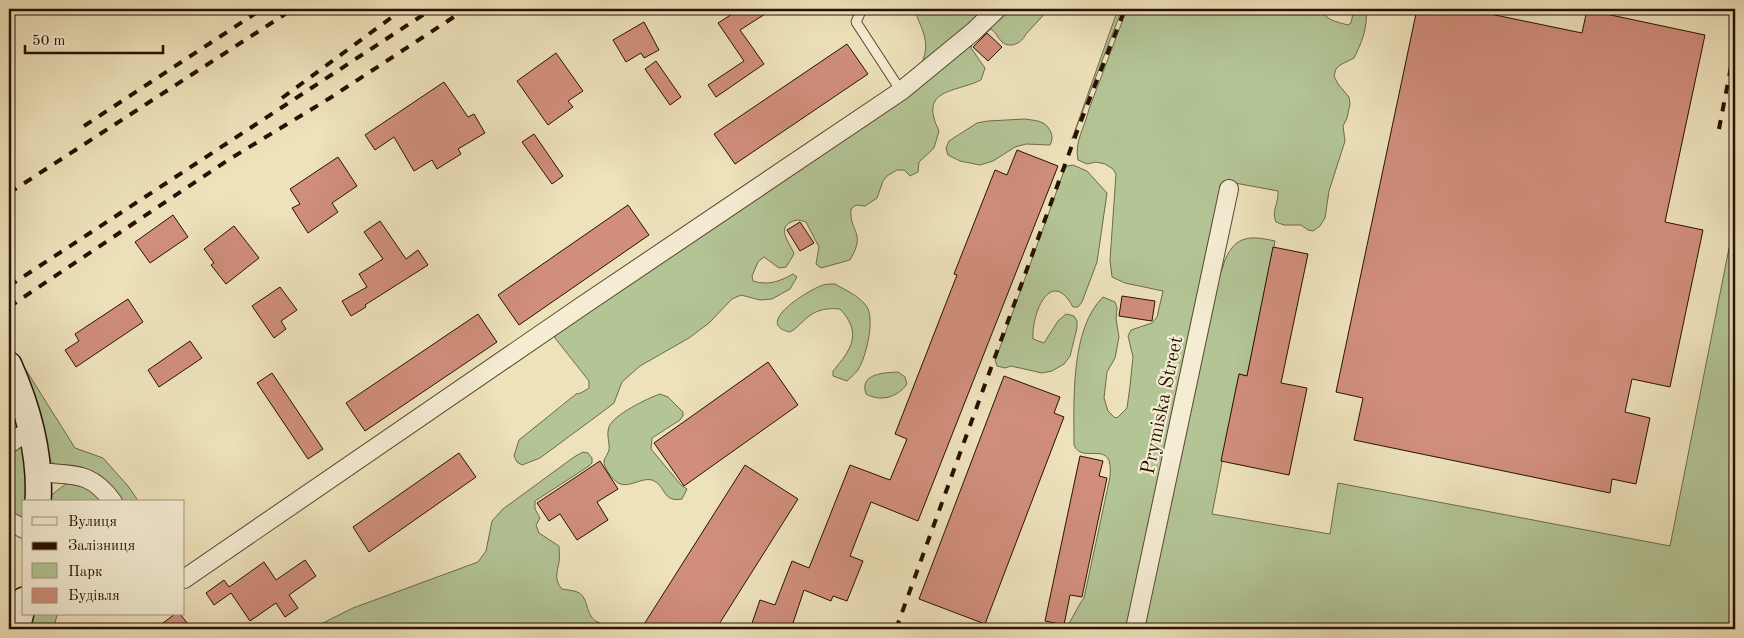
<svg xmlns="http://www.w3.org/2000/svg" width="1744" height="638" font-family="'Old Standard TT',serif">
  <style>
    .green { fill: #b3c495; stroke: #6d6a4c }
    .building { fill: #d08e7b; stroke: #271103 }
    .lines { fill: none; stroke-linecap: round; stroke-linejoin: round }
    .lane-casing { stroke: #594531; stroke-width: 11 }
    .street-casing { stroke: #594531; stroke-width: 20 }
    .secondary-casing { stroke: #271103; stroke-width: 28 }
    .lane { stroke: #f4ecd3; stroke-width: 9 }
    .street { stroke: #f4ecd3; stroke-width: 18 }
    .secondary { stroke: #f4ecd3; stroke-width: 25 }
    .rail { stroke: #271103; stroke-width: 4; stroke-dasharray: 9 9; stroke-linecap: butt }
    .labels { text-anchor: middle; stroke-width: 4.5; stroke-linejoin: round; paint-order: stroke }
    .street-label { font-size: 20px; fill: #271103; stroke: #f4ecd3 }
  </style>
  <rect width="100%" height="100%" fill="#eee2bb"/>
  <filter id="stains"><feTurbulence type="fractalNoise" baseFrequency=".004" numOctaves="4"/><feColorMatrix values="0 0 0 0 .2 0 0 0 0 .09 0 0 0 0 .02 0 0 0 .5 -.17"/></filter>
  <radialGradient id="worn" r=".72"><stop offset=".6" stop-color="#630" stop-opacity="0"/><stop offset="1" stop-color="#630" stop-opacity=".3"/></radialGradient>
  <path class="green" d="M914,9h135l-23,25c-4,9 -16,15 -24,8 -5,-5 -6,-10 -11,-13l-19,15 -1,4 14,20 -4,12c-26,13 -63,8 -42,51l-5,17 -15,14 -1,10 -8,4 -6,-6h-7l-10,6 -4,5 -6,17 -12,8 -9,-1 -5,4c-2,24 16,22 -1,51l-29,8 -5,-4 3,-17 -13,-25c-6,-2 -9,-3 -15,0 -15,7 0,22 3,32l-8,13 -7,1 -15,-11 -6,5 -6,14 1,5c16,5 27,0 40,-7l4,3 -7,12 -18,10 -12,1 -19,-5 -9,4 -23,24 -20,15 -49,28 -18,16 -8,21 -9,7 -65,48 -18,7 -5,-3 -3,-6 5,-16 57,-46 5,-1 8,-5v-7l-34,-43 1,-7 206,-141 157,-123c14,-21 3,-37 -5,-58z
    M1118,9h4l-50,130z
    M1127,9h194c4,11 16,13 27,16l3,-2 3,-14h12c2,18 -4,33 -12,49l-14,7 -4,4 -2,7 4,8 11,13 1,7 -3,14 -4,8 2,15 -16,50 -4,27 -5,8 -7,5 -5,-1 -7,-5h-17l-8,-3c-5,-11 3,-19 2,-31l-54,-10 -4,4 -4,27 -2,3 -86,414h-64c9,-9 12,-21 20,-31l26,-121c4,-41 -27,-11 -36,-32 0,-43 -4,-116 29,-148l12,5 2,6 -1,11 3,18 -4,21 -8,14 -3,26 4,13 7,7 3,-1 9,-9 3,-22 3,-29 -5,-21 3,-6 21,-7 5,-6 6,-26 -38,-8 -13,-6 -2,-17 6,-86 -3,-5 -8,-5 -9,-2 -9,2 -9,-4c-4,-18 7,-33 11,-51z
    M1025,119c5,1 13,1 18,4 7,4 12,14 7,22l-24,-1 -11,3 -22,14 -13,4 -20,-4 -12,-6 -2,-7 3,-7 28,-18 11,-2z
    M1073,165l14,6 20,22 -10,69 -15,40 -4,5h-5c-23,-42 -42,9 -40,32l11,4 14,-22 8,-7 8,2 3,5v7l-7,28 -6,8 -12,7 -10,2 -31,-7 -6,2 -8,-2 -2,-6 4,-10 65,-179 3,-5z
    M1735,218v411h-592l76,-355c4,-4 4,-9 6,-14 11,-26 27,-24 50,-19l-28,135 -8,-2 -27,140 118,20 8,-51 332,63z
    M835,284c10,6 25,12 32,23 8,14 -1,50 -9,63 -3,4 -8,8 -11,11l-14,-5v-5c18,-21 30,-38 7,-62 -12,-1 -21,0 -31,7 -7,5 -11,12 -19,16 -38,-8 20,-43 33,-47 4,-1 8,-1 12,-1z
    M9,343l66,105 28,10 25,28 11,16h-20l-66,-39 -8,-9z
    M898,372l7,5 2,7c-10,14 -27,18 -41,10 -7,-21 18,-21 32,-22z
    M9,390l17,61 1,51h-3v16l-5,2 -10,-5z
    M660,394l8,3 15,15v4l-3,4 -28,18 -1,11 30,36 6,4 -5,10c-20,4 -16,-14 -30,-19 -11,-3 -23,9 -34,3 -5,-3 -15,-16 -14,-22 1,-4 4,-7 5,-11 1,-8 -3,-15 0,-23 4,-12 39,-29 51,-33z
    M583,452l5,1 4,5v5l-3,3 -54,35v8l5,9 -4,7 3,8 20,13c0,5 1,11 0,16 -2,11 -5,18 3,27 4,1 8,1 12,2 18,4 8,26 26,32l2,6h-291l42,-21 125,-46 8,-11 6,-30 11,-12 71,-52z
    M67,483l22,3 14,16h-55l1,-5z
    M27,614h30l-3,15h-30z"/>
  <path class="building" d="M740,9h33l-33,21 24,34 -48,33 -8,-12 36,-24 -26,-38z
    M1417,9h49l116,24 5,-23 118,25 -40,187 38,8 -33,157 -38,-8 -7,33 25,6 -14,66 -24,-5 -2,14 -256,-53 9,-42 -27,-6z
    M644,22l15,28 -15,8 -3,-5 -15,9 -13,-22z
    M987,33l15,14 -14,14 -15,-14z
    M847,44l21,30 -133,90 -21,-30z
    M556,53l27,38 -15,10 5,6 -25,18 -31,-44z
    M656,61l25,36 -11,8 -25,-36z
    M444,82l24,35 6,-3 11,19 -27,16 3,5 -24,15 -5,-9 -18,11 -20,-34 -19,13 -10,-15z
    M534,134l29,42 -11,8 -30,-42z
    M1017,150l41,16 -140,355 -47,-19 -21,54 13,5 -16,40 -14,-5 -2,5 -27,-11 -13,39h-41l10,-29 15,5 17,-44 17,7 41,-103 40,15 17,-41 -12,-5 62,-159 -3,-1 41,-104 12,5z
    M338,157l19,29 -25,17 6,9 -30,21 -16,-25 8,-4 -10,-15z
    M628,205l21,30 -130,90 -21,-30z
    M173,215l15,22 -38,26 -15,-21z
    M380,221l26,38 12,-9 10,15 -63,40 1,2 -15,9 -9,-15 25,-14 -8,-13 24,-15 -19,-27z
    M800,222l14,21 -14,8 -13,-21z
    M234,226l25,32 -33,26 -15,-19 3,-2 -10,-14z
    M1273,247l35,7 -27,129 26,5 -18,87 -68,-14 18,-87 8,2z
    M280,287l17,23 -16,11 5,8 -12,9 -22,-32z
    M1122,296l33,5 -3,20 -33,-5z
    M128,299l15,23 -67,45 -11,-17 14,-9 -4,-7z
    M478,314l19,28 -132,89 -19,-28z
    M190,341l12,17 -43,29 -11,-17z
    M768,362l30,43 -114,81 -30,-43z
    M272,373l51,76 -15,10 -51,-76z
    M1004,376l56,21 -6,16 10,4 -79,207 -66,-25z
    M459,453l17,24 -107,75 -16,-25z
    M1080,456l23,5 -4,15 8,2 -25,119 -12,-2 -6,30 -19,-4z
    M600,461l18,28 -21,13 11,18 -31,20 -17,-26 -11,7 -12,-18z
    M745,465l53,34 -82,130h-75z
    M305,560l11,16 -27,19 9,13 -13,9 -9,-14 -26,18 -19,-28 -17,12 -8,-12 18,-13 5,7 35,-25 12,18z
    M175,614h5l12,15h-37z"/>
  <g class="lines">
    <g class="lane-casing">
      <path id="lane" d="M862,9l-6,13 45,69"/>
    </g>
    <g class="street-casing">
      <path id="street" d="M9,444l22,-15
        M38,472c35,4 52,-2 75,30
        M9,521l15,8
        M184,579l398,-273 319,-215 73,-60 23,-22
        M1135,629l94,-440"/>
    </g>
    <g class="secondary-casing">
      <path id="secondary" d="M9,365c19,43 32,89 29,137
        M17,629l7,-29"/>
    </g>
    <use href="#lane" class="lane"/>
    <use href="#street" class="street"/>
    <use href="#secondary" class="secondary"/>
    <path class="rail" d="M282,98l121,-89
      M84,126l178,-117
      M1719,129l16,-83
      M9,193l284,-184
      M9,286l423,-277
      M9,307l219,-147 102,-62 136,-89
      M896,629l183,-503 46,-117"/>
  </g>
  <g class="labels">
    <g class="street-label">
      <text transform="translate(1161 405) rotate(-78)" y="7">Prymiska Street</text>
    </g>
  </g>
  <rect width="1744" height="638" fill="none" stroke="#eee2bb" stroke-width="30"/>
  <rect x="10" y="10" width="1724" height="618" fill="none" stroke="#271103" stroke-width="2.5"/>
  <rect x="15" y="15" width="1714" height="608" fill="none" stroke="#271103"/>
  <rect x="22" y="500" width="162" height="115" fill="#f4ecd3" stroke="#a29480"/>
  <rect x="32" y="517" width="25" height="8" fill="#f4ecd3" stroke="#a29480"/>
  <text x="68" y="526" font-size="15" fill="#271103">Вулиця</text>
  <rect x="32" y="542" width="25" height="8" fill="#271103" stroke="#a29480"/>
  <text x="68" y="550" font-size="15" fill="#271103">Залізниця</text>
  <rect x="32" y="563" width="25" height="15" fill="#b3c495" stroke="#a29480"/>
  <text x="68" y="576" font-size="15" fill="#271103">Парк</text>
  <rect x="32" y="588" width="25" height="15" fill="#d08e7b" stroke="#a29480"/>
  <text x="68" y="600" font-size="15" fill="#271103">Будівля</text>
  <path d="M25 45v8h138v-8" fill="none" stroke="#271103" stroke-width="2.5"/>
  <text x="32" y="45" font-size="15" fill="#271103" stroke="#f4ecd3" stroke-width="4" paint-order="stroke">50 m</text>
  <rect width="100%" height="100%" filter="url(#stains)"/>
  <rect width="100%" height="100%" fill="url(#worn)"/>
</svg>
